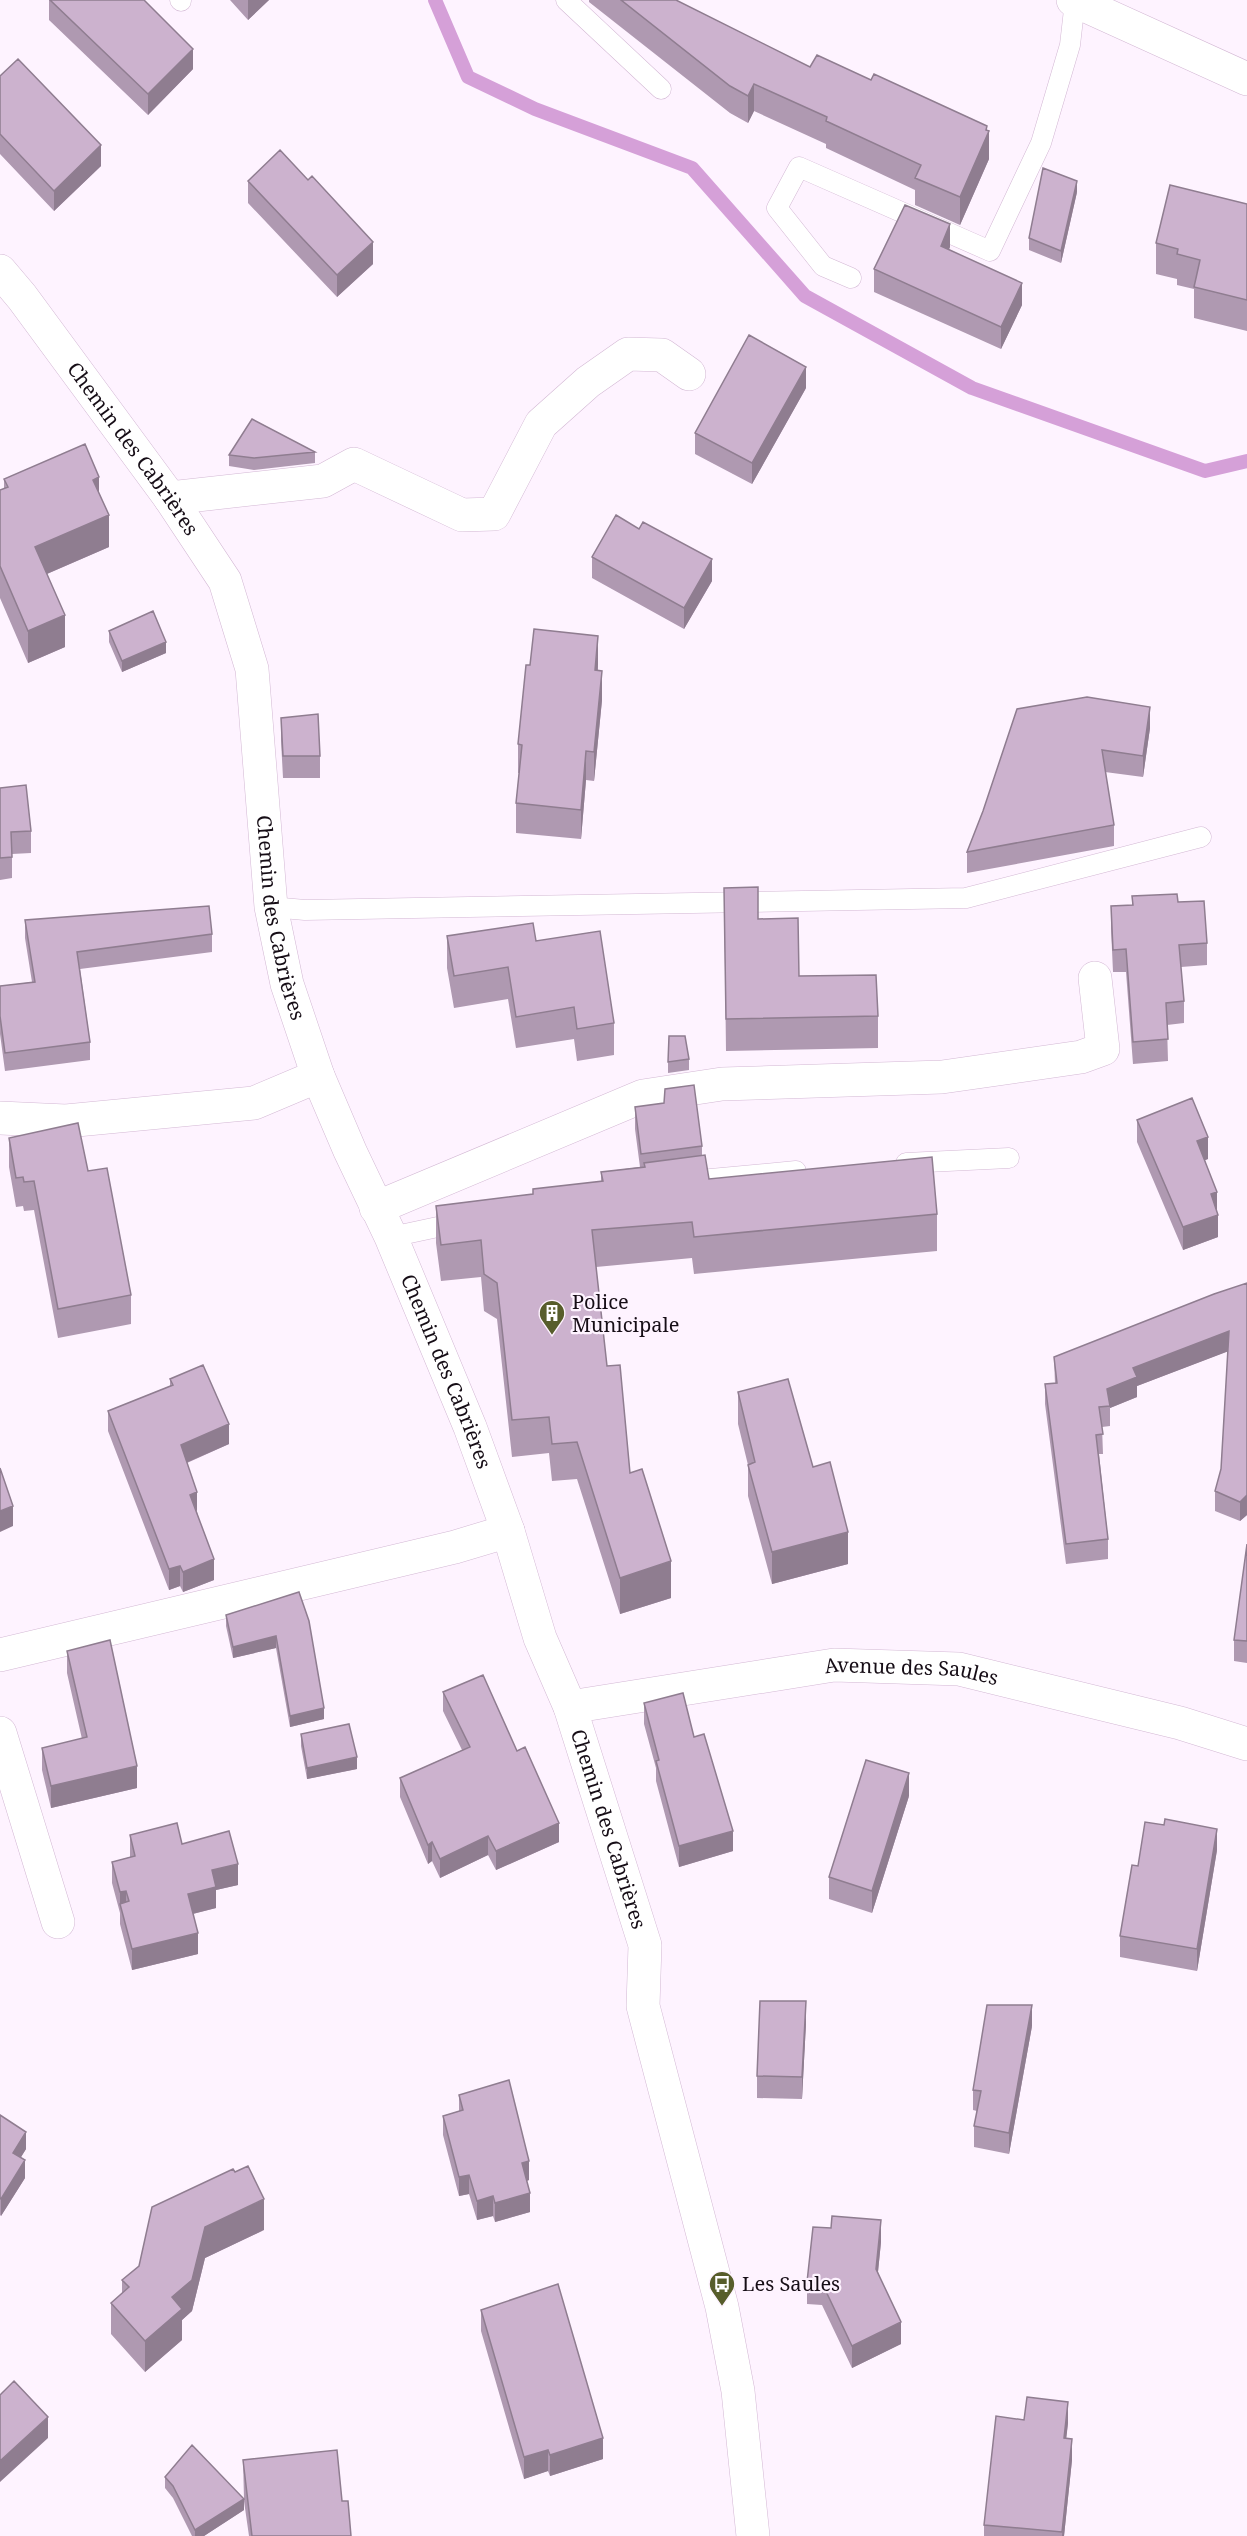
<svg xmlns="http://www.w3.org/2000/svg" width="1247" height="2536" font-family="'Noto Serif',serif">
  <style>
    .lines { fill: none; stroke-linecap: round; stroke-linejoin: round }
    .stream { stroke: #d5a0d8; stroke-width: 14 }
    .service-casing { stroke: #d3b8d4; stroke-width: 21 }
    .minor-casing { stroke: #d3b8d4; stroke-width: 34 }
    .service { stroke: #fff; stroke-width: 20 }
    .minor { stroke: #fff; stroke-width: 33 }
    .wall { fill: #af99b1 }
    .shaded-wall { fill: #8f7d90 }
    .building { fill: #ccb2ce; stroke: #8f7d90; stroke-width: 1.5 }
    .labels { text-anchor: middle; stroke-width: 4.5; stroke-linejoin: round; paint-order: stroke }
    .street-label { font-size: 20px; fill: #160d16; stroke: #fef3ff }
    .poi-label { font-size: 20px; fill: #160d16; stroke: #fef3ff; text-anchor: start }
  </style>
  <rect width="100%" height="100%" fill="#fef3ff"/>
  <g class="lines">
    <path class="stream" d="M435,0l33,77 67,32 157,59 113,128 167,92 233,83 42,-10"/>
    <g class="service-casing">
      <path id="service" d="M180,0l1,1
        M566,0l95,89
        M851,278l-28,-12 -46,-58 22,-41 191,84 51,-108 29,-98 5,-44
        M271,907l34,3 661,-12 235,-61
        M906,1163l103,-5
        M700,1180l96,-9
        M391,1237l70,-15"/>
    </g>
    <g class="minor-casing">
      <g id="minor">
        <path d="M1073,0l174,79"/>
        <path id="s1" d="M0,271l22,26 148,201 55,83 27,88 19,238 16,77 31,92 32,75 41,86 79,190 38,104 32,107 30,69 75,238 -2,61 79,301 16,84 15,145"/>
        <path d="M170,498l153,-17 31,-17 108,51 32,-1 47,-90 47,-42 40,-28 34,1 27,19"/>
        <path d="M0,1118l66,3 188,-18 64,-27"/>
        <path d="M376,1208l267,-112 79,-12 220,-7 139,-20 22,-8 -8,-71"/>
        <path d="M0,1655l455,-108 53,-16"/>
        <path id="s2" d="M570,1707l264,-42 125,4 221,54 67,21"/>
        <path d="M0,1733l58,189"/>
      </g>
    </g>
    <use href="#service" class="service"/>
    <use href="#minor" class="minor"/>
  </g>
  <path class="wall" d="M49,0h95l49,69 -45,46 -99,-95z
    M230,0h39l-21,20z
    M589,0h87l134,67 61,13 116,51 2,28 -29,66 -45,-20v-15l-89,-42v-4l-72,-33 -6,12 -18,-10 -141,-111z
    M0,76l101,90 -47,45 -54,-57z
    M248,181l125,83 -36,33 -89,-94z
    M1077,192l-16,71 -32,-13v-12z
    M1247,204v127l-53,-13v-29l-17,-4v-6l-21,-5v-31z
    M950,247l-1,2 73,56 -21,44 -127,-57v-23z
    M806,388l-54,96 -57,-30v-21z
    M315,452v11l-61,7 -25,-4v-11z
    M4,479l95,14 10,54 -62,27 18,73 -37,16 -28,-65v-108l4,-1z
    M639,529l73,52 -28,48 -92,-51v-21z
    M109,631l57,22 -44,19 -13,-30z
    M598,665v5l4,30 -8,81 -8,-1 -5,59 -65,-6v-30l3,-30h-1v-29z
    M1017,709l133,19 -7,49 -38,-5 9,53v21l-147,27v-21l16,-41z
    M281,718l39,38v22h-37l-2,-38z
    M0,788l31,43v22l-19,1v24l-12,2z
    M724,888l34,31 41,57 79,40v32l-152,3z
    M1132,896l46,6 29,41v22l-26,2 3,34v22l-17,2 1,36 -35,3 -7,-92h-13l-2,-44v-22l21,-1z
    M25,920l187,14v18l-132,17 10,73v18l-85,11 -5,-37v-48l32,-4 -7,-44z
    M447,936l89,5 78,82v32l-37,6 -3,-22 -58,9 -8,-49 -54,9 -7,-40z
    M689,1059v11l-21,3v-11z
    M635,1107l67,39v9l7,24 228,35v37l-243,23 -2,-16 -96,9 11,99 23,107 41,125 -51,16 -43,-135 -25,2 -3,-28 -37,4 -15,-138 -13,-8 -3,-34 -40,4 -5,-38v-37l97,-12 68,-13v-9l39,-5 -5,-38z
    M1137,1120l71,39 -3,1 12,51 1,26 -35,13 -46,-108z
    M9,1138l79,33 43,124v29l-73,14 -24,-128 -10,1 -1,-5 -7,1 -7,-40z
    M1247,1283v232l-7,6 -25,-10v-20l6,-22 7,-118 -91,35v11l-27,11v18l-8,1 1,27h-4l9,85v20l-42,5 -21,-160v-20h10l-1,-27z
    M170,1379l59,65 -42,19 10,49 17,68 -31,12 -3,-6 -11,4 -61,-159v-20l62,-25z
    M738,1392l75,75 35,97 -76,20 -24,-88v-31l-10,-41z
    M1247,1544v119l-13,-2v-21z
    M299,1592l25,127 -34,8 -14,-79 -43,10 -7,-32v-11z
    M67,1651l70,137 -86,20 -9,-38v-22l40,-9 -15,-66z
    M443,1692l74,59 42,91 -63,28 -8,-15 -48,23 -8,-17 -4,3 -28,-67v-19l62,-28 -19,-39z
    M644,1703l50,34 39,114 -54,16 -23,-86v-13l-12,-44z
    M301,1734l56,35 -50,10 -6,-33z
    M909,1796l-37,117 -43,-14v-22z
    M130,1835l52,9 56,41 -22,5v18l-23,6 5,40 -66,16 -12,-46v-11l-8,-30v-21l18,-5z
    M1217,1850l-20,121 -77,-14v-21z
    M806,2023l-4,76 -45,-1v-22z
    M1032,2026l-23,128 -35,-7v-21l3,-15 -4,-1v-20z
    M459,2095l70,85 -2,1 3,31 -35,10 -2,-6 -16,4 -8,-26 -10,2 -16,-61v-19l16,-5z
    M0,2115l26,34 -5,8 4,21 -24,38 -1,-1z
    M264,2230l-59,28 -13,53 -10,9v20l-37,32 -34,-38v-31l11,-10v-13z
    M881,2242l-3,30 23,72 -49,24 -30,-63 -15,-1v-22z
    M481,2310l122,149 -53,17 -2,-5 -24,8 -43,-148z
    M1024,2420l44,3 -2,15 6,22 -8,76h-80v-11z
    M243,2460l99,41 9,35h-102l-5,-35v9l-40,26h-12l-19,-38 -8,-10v-11l79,22z"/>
  <path class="shaded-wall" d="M248,0h21l-21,20z
    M193,49v20l-45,46v-21z
    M754,84v27l-6,12v-27z
    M987,126v9l2,-4v28l-29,66v-28z
    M101,145v21l-47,45v-20z
    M1077,181v11l-16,71v-12z
    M950,224v23l-9,21v-22z
    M373,242v22l-36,33v-22z
    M1022,283v22l-21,44v-22z
    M806,367v21l-54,96v-21z
    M99,477v32l-6,-29z
    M109,515v32l-74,32v-32z
    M712,559v22l-28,48v-21z
    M65,615v32l-37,16v-32z
    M598,636v29l-3,34v-29z
    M166,642v11l-44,19v-11z
    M602,671v29l-8,81v-29z
    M1150,707v21l-7,49v-21z
    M586,751v29l-5,59v-29z
    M1208,1137v22l-11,4v-22z
    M1217,1192v22l-6,-20z
    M1218,1215v22l-35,13v-23z
    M1229,1331v20l-92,35v11l-27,11 -3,-19 26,-21z
    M229,1424v20l-48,21v-20z
    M197,1492v20l-7,-17z
    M1247,1495v20l-7,6v-19z
    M13,1506v20l-13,6v-21z
    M848,1532v32l-76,20v-32z
    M214,1559v21l-31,12v-20z
    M671,1561v37l-51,16v-36z
    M180,1566v20l-11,4v-21z
    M276,1636v12l-43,10v-11z
    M324,1708v11l-34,8v-11z
    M357,1757v12l-50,10v-11z
    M137,1766v22l-86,20v-22z
    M909,1773v23l-37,117v-22z
    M559,1823v19l-63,28v-19z
    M1217,1829v21l-20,121v-22z
    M733,1831v20l-54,16v-21z
    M488,1836v19l-48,23v-19z
    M432,1842v19l-4,3v-19z
    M238,1864v21l-22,5v18l-28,7v-21l24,-24z
    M126,1891v21l-6,-8v9v-21z
    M198,1933v21l-66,16v-21z
    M806,2001v22l-4,76v-22z
    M1032,2005v21l-23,128v-21z
    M26,2132v17l-13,21v-17z
    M25,2160v18l-24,38v-17z
    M529,2161v19l-7,2v-19z
    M469,2175v19l-10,2v-19z
    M530,2193v19l-35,10v-19z
    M493,2196v20l-16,4v-19z
    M264,2199v31l-59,28 -13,53 -10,9v20l-37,32v-31l27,-44 33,-70z
    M881,2220v22l-5,49v-22z
    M901,2322v22l-49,24v-22z
    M1068,2402v21l-4,36v-21z
    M48,2417v21l-48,44v-21z
    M603,2438v21l-53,17v-21z
    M1072,2439v21l-8,76h-2z
    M548,2450v21l-24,8v-22z
    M244,2499v11l-40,26h-9v-6z"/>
  <path class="building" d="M50,0h94l49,49 -45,45z
    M621,0h55l134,67 7,-12 54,25 3,-6 113,52 -1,4 3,1 -29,66 -45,-19 6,-13 -95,-44 1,-4 -73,-33 -6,12 -18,-10z
    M18,59l83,86 -47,46 -54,-57v-58z
    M280,150l28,30 4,-4 61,66 -36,33 -89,-94z
    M1043,168l34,13 -16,70 -32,-13z
    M1170,185l77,19v96l-53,-13 6,-27 -23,-6 1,-5 -22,-6z
    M905,205l45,19 -9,22 81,37 -21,44 -127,-58z
    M749,335l57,32 -54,96 -57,-30z
    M252,419l63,33 -61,6 -25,-3z
    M85,444l14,33 -6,3 16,35 -74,32 30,68 -37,16 -28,-65v-76l8,-3 -4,-8z
    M616,515l23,14 4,-7 69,37 -28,49 -92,-51z
    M153,611l13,31 -44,19 -13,-30z
    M534,629l64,7 -3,34 7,1 -8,81 -8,-1 -5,59 -65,-7 6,-58 -4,-1 8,-79h4z
    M1087,697l63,10 -7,49 -41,-6 12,75 -147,27 16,-41 34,-102z
    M318,714l2,42h-37l-2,-38z
    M26,785l5,46 -20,1 1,25 -12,1v-70z
    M758,887v32l40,-1 1,58 77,-1 2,41 -152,3 -2,-131z
    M1177,894l1,8 26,-1 3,42 -28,2 5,56 -18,2 2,36 -35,3 -7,-93 -13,1 -2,-44 22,-1 -1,-9z
    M209,906l3,28 -135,18 13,90 -85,11 -5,-37v-30l35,-4 -10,-62z
    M533,923l3,18 64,-10 14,92 -37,6 -3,-22 -58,10 -8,-50 -54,9 -7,-40z
    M669,1036h16l4,23 -21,3z
    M694,1085l8,61 -61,8 -6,-47 29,-4 1,-14z
    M1192,1098l16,39 -11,4 20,51 -6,2 7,21 -35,12 -46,-107z
    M78,1123l10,48 19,-3 24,127 -73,14 -24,-128 -10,1 -1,-5 -7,1 -7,-40z
    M705,1155l4,24 223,-22 5,57 -243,23 -2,-15 -100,8 15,136 13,-1 10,108 12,-4 29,92 -51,17 -43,-136 -25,2 -3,-27 -37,3 -15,-137 -13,-9 -3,-34 -40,5 -5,-39 97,-12v-5l70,-8 -2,-9 44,-5 -1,-4z
    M1247,1283v212l-7,7 -25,-11 6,-22 8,-138 -96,37 4,9 -30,12 3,17 -11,1 4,27 -7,1 12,104 -42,5 -21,-160 12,-1 -3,-26 160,-63z
    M203,1365l26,59 -48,21 16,47 -7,3 24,64 -31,13 -3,-6 -11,3 -61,-158 65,-26 -3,-6z
    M788,1379l25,88 17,-5 18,70 -76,20 -24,-87 7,-3 -17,-70z
    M0,1468l13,38 -13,5z
    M1247,1544v97l-13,-1z
    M299,1592l10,29 15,87 -34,8 -14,-80 -43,11 -7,-32z
    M110,1640l27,126 -86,20 -9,-38 45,-11 -20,-86z
    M483,1675l34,76 8,-4 34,76 -63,28 -8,-15 -48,23 -8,-17 -4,3 -28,-67 70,-31 -27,-55z
    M683,1693l11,44 10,-3 29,97 -54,15 -23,-85 3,-1 -15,-57z
    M349,1724l8,33 -50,11 -6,-34z
    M866,1760l43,13 -37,118 -43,-14z
    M1165,1819l52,10 -20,120 -77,-13 12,-71 6,1 7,-44 19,3z
    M177,1823l5,21 47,-13 9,33 -26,6 4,17 -28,7 10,39 -66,16 -12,-45 9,-3 -3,-10 -6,1 -8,-30 23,-6 -5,-21z
    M760,2001h46l-4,76 -45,-1z
    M987,2005h45l-23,128 -35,-7 7,-35 -8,-1z
    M509,2080l20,81 -7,2 8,30 -35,10 -2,-7 -16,5 -8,-26 -10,2 -16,-61 20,-6 -4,-15z
    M0,2115l26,17 -13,21 12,7 -24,39 -1,-1z
    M248,2166l16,33 -59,28 -13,53 -20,17 10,12 -37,32 -34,-38 18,-16 -7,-7 17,-14 13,-59 81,-38 2,3z
    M832,2216l49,4 -5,49 25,53 -49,24 -30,-63 -15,-1 6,-55 18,1z
    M558,2284l45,154 -53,17 -2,-5 -24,7 -43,-147z
    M14,2381l34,36 -48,44v-66z
    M1027,2397l41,5 -4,36 8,1 -10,93 -78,-7 12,-109 28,4z
    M192,2445l52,54 -49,31 -22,-44 -8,-9z
    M337,2450l5,51h6l3,35h-99l-9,-76z"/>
  <defs>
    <g id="building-pin" transform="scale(1.35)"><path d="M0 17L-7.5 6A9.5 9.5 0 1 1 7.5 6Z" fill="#575d2b" stroke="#fef3ff"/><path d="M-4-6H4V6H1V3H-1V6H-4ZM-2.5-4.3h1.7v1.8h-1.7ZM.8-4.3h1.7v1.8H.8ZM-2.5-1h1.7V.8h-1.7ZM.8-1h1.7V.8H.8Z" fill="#fff"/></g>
    <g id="bus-pin" transform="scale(1.35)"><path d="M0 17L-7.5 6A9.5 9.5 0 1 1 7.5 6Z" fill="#575d2b" stroke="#fef3ff"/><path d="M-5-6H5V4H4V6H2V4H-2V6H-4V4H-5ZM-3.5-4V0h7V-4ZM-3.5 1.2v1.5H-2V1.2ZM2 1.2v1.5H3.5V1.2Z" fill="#fff"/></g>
  </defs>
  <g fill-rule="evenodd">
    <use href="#building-pin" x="552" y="1313"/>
    <use href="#bus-pin" x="722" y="2284"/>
  </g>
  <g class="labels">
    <g class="street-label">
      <text dy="7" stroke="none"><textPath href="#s1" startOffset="222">Chemin des Cabrières</textPath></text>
      <text dy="7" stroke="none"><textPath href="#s1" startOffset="726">Chemin des Cabrières</textPath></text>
      <text dy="7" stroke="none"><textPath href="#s1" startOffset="1212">Chemin des Cabrières</textPath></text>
      <text dy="7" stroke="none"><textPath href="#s2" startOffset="345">Avenue des Saules</textPath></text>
      <text dy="7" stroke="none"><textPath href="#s1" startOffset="1698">Chemin des Cabrières</textPath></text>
    </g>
    <g class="poi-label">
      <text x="572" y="1309">Police<tspan x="572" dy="23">Municipale</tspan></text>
      <text x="742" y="2291">Les Saules</text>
    </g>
  </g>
</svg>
